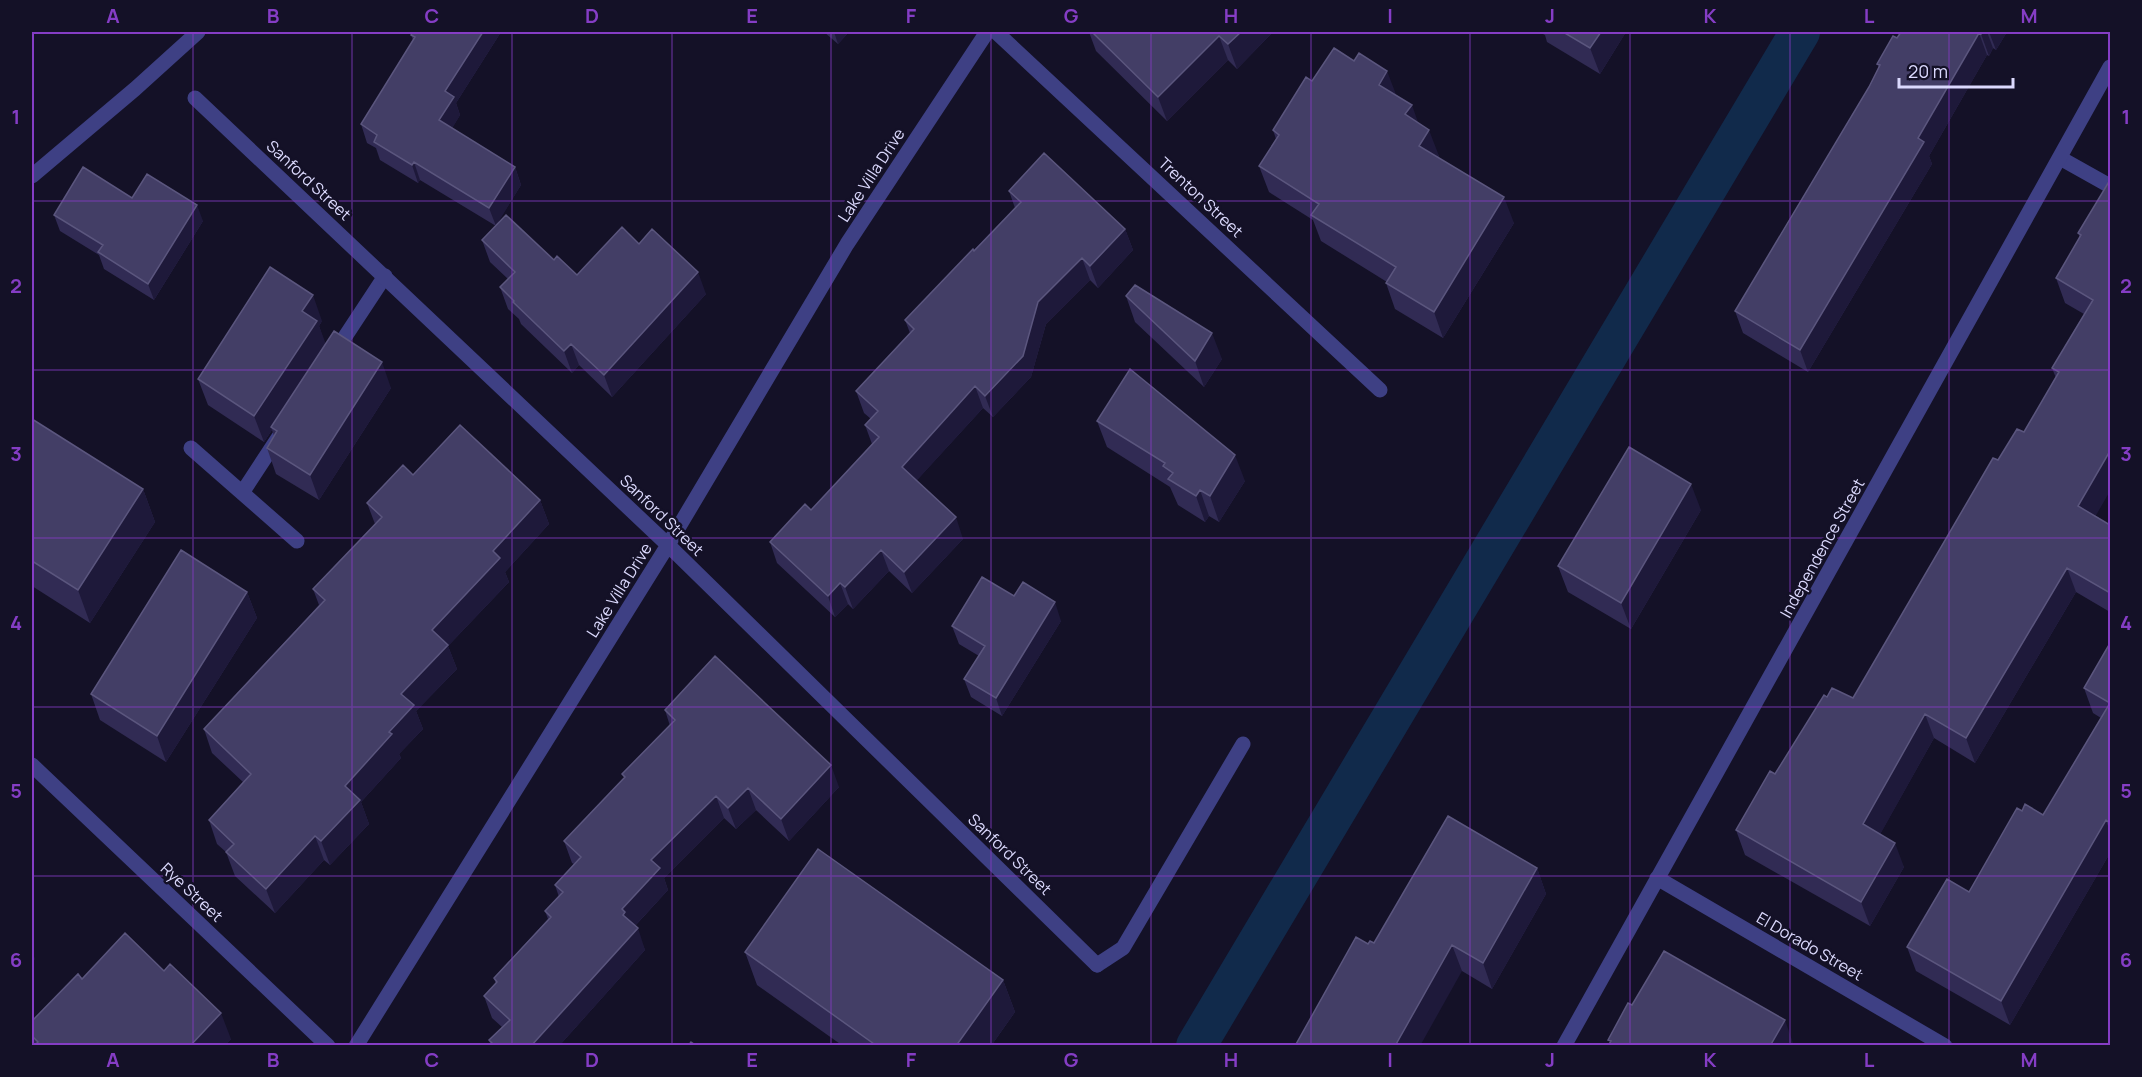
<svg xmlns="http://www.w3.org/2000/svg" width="2142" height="1077" font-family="Manrope,sans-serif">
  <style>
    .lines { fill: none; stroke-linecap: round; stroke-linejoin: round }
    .canal { stroke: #112a4b; stroke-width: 40 }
    .service { stroke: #3e4084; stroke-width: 15 }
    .minor { stroke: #3e4084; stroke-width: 15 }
    .wall { fill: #312b54 }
    .shaded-wall { fill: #1e193a }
    .building { fill: #433e66; stroke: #5b567e; stroke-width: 1.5 }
    .grid { fill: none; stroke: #853dc5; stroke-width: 1.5; stroke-opacity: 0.55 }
    .labels { text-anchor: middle; stroke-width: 5; stroke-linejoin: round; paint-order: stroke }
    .street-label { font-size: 16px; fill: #dbd9fd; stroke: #141127 }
    .neatline { fill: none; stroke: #853dc5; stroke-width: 2 }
    .grid-label { font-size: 20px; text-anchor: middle; font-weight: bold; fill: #853dc5 }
  </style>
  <rect width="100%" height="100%" fill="#141127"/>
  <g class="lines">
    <path class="canal" d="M1196,1046l604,-1014"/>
    <path class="service" d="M2060,158l50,28
      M32,176l103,-87 63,-57
      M333,355l52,-79
      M191,448l106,93
      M242,493l38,-58
      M1097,965l26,-17 120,-204"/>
    <path class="minor" d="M996,32l384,358
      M195,98l473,447 429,420
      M32,765l296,281
      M1657,878l288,168
      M356,1046l312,-501 179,-301 140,-212
      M1564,1046l546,-979"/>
  </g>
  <path class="wall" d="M413,32h88l-45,71 4,12 -8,13 63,39 6,18 -25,40 81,50 62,-31 67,50 -94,103 -33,-32 -7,8 -51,-49 -2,-5 -11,-10 -8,-22 8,-8 -18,-17 -8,-22 14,-14 -76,-46 -2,3 -38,-23 -4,-12 -9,-5 -6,-19 52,-84 -2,-5z
    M824,32h25l-11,12z
    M1089,32h184l-36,37 -9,-9 -61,61 -71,-70z
    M1539,32h87l-26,42 -53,-32 -2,-7z
    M1901,32h106l-11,18 -3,-2 -4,8 -2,-1 -58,101 3,8 -124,208 -65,-39 -8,-22 134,-224 10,-19 -2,-4 20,-26z
    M1312,81l84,15 22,27 21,33 -1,1 76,66 -71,115 -48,-29 -9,-26 1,-1 -66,-41 -8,-21 -44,-28 -10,-26 17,-27 -3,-9z
    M2110,180l-14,336 14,9v87l-34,-20 -101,171 -41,-25 -54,96 24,33 -34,59 -125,-71 -9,-25 91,-133 26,1 145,-238 26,-28 32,-54 -4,-10 32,-54 -19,-11 -9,-25 24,-40 -2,-5z
    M1009,191l116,38 8,21 -35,38 -8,-8 -44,44 -15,53 -38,40 -10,-9 -67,73 47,58 -51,54 -23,-22 -36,38 -5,-5 -13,13 -58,-54 -7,-21 41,-32 61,-66 -7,-19 6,-6 -7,-6 -8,-22 54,-58 -5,-13 110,-112z
    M132,198l71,23 -49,79 -50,-31 -5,-14 -39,-24 -6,-16z
    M1126,296l96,63 -18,28 -69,-65z
    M322,321l-3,5 6,18 66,44 -72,112 -43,-26 -9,-26 7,-12 -2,-6 -8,12 -56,-37 -10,-26z
    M32,419l111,70 12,33 -65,101 -58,-37z
    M1097,421l148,60 -26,41 -10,-6 -4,6 -27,-17 -8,-18 -63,-40z
    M413,475l127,25 9,24 -44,48 4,10 -61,64 9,23 -41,42 7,18 -24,25 2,4 -40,44 8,22 -39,41 -6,-5 -49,53 -40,-37 -9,-24 -9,-8 -8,-24 34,-38 -31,-29 -8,-24 115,-124 -6,-16 62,-65 -8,-21z
    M1701,510l-70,119 -63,-37 -10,-26z
    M247,592l10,26 -91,144 -66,-42 -9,-26z
    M1014,596l47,25 -59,95 -31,-19 -7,-18 15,-23 -20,-12 -7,-18z
    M2110,643v210l-100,172 -94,-54 -9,-24 62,-55 53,-81 21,4 58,-97 -8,-5 -9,-25z
    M665,710l174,77 -50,54 -33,-31 -20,19 -12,-11 -60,60 4,12 -33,36 10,24 -86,96h-68l-2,-6 13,-13 -10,-9 -8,-22 12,-12 -2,-6 54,-59 -3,-8 14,-14 -4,-12 19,-21 -2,-1 -8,-22 60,-63 -2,-4 48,-48z
    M1537,868l9,26 -54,95 -30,-18 -94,-27 6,-1z
    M745,952l258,28 12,32 -24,34h-148l-86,-61z
    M32,1021l199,18 -7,7h-192z"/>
  <path class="shaded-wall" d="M483,32h18l-45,71 4,12 -14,24 -7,-19 6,-29z
    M834,32h15l-11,12z
    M1241,32h32l-36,37 -9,-25z
    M1601,32h25l-26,42 -10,-26z
    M1982,32h5l6,16 -4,8 -8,-22z
    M1989,32h18l-11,18z
    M1979,33l8,22 -58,101 3,8 -124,208 -8,-22 118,-212z
    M1219,36l9,24 -61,61 -9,-24z
    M1387,71l10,26 -18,-12z
    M1412,105l9,26 -16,-17z
    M1429,130l10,26 -10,16 -10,-26z
    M414,162l6,18 -2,3 -6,-18z
    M515,167l6,18 -25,41 -7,-18z
    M1504,197l10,26 -71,115 -9,-26z
    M197,205l6,16 -49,79 -6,-16z
    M1125,229l8,21 -35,38 -8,-22z
    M1082,258l8,22 -44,44 -15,53 -38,40 -8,-21 53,-94z
    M698,272l8,22 -94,103 -8,-22z
    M313,295l9,26 -3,5 8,21 -56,80 1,3 -8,12 -10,-26 48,-105z
    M1212,333l10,26 -18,28 -9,-26z
    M571,344l8,21 -7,8 -8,-22z
    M382,362l9,26 -72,112 -9,-25z
    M975,386l8,22 -74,81 -7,-22z
    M2110,451v40l-23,40 -9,-25z
    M1235,455l10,26 -26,41 -9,-26z
    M1691,484l10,26 -70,119 -10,-26z
    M143,489l12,33 -65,101 -12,-33z
    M1200,490l9,26 -4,6 -9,-26z
    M540,500l9,24 -44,48 4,10 -61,64 9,23 -41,42 7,18 -24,25 2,4 -40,44 8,22 -39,41 -9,-24 24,-55 44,-54 12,-38 31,-64 61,-79z
    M956,517l7,22 -51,54 -8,-21z
    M881,550l8,21 -36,38 -8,-22z
    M2067,568l9,24 -101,171 -9,-25z
    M840,583l8,21 -13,13 -7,-21z
    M247,592l10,26 -91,144 -9,-26z
    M1055,602l6,19 -59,95 -6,-18z
    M1925,714l9,24 -62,111 -9,-25z
    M831,765l8,22 -50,54 -8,-22z
    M748,788l8,22 -20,19 -8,-21z
    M716,796l8,22 -60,60 4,12 -37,40 7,-2 7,22 -86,96h-28l92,-131 -1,-6 29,-49z
    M2106,820l4,12v21l-100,172 -9,-24z
    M315,836l9,24 -49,53 -9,-24z
    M1895,843l9,24 -34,59 -9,-24z
    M1537,868l9,26 -54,95 -9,-26z
    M1452,945l10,26 -42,75h-25z
    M32,951l3,8 -3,5z
    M1003,980l12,32 -24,34h-35z
    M221,1013l10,26 -7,7h-34z
    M1785,1020l9,26h-24z"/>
  <path class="building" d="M413,32h70l-38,59 9,6 -15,23 76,47 -26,41 -75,-46 -2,3 -38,-23 3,-7 -16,-11 54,-87 -4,-2z
    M1092,32h149l-13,12 -9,-8 -61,61z
    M1563,32h38l-11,16z
    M1901,32h81l-1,2 -2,-1 -61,105 6,4 -124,208 -65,-39 134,-224 11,-22 -3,-1 16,-28 4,2z
    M1334,48l20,13 5,-8 28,18 -8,14 33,20 -7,9 24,16 -10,16 85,51 -70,115 -48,-29 10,-16 -85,-52 8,-11 -60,-38 20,-31 -6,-5 33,-53 6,4z
    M1044,153l81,76 -35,37 -8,-8 -44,44 -15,54 -38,40 -10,-10 -73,81 54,50 -52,55 -23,-22 -36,37 -5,-4 -12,13 -58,-54 35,-38 6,6 68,-73 -14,-12 13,-14 -22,-20 58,-62 -9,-9 68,-71 1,2 47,-49 -12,-11z
    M83,167l49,31 15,-24 50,31 -49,79 -50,-32 5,-7 -49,-30z
    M2110,180v271l-32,55 32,19v68l-43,-25 -101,170 -41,-24 -62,110 32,19 -34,59 -125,-72 34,-59 5,3 49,-79 3,2 5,-9 21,10 140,-240 5,2 19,-31 7,3 35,-60 -7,-4 41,-68 -37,-22 25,-43 -3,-2z
    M506,215l48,45 3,-4 20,19 45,-48 17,17 13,-15 46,43 -94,103 -33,-31 -7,7 -51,-49 1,-1 -14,-14 15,-15 -33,-32z
    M270,267l43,28 -11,16 15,10 -63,95 -56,-37z
    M1135,285l77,48 -17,28 -69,-65z
    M334,331l48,31 -72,113 -43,-27 10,-17 -6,-4z
    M1130,369l105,86 -25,41 -10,-6 -4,6 -28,-17 5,-6 -10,-7 2,-3 -68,-42z
    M32,419l111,70 -65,101 -46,-29z
    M460,425l80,75 -47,51 7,7 -68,72 16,15 -47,49 13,11 -25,27 3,2 -47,52 15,14 -39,41 -6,-5 -49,53 -40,-37 8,-8 -25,-24 42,-46 -47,-45 121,-129 -12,-11 69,-72 -15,-14 36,-38 10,10z
    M1629,447l62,37 -70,119 -63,-37z
    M181,550l66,42 -90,144 -66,-42z
    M982,577l32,19 9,-14 32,20 -59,96 -32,-19 21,-33 -33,-20z
    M2110,643v180l-4,-3 -105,181 -94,-54 40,-68 22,13 48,-84 5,3 3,-7 18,11 67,-112 -26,-15z
    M715,656l116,109 -50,54 -33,-31 -20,20 -12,-12 -65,64 9,8 -38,41 3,3 -2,3 15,13 -107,118h-37v-1l-5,-5 21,-20 -26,-24 13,-14 -3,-4 57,-61 -6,-6 18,-19 -8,-7 26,-28 -17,-16 61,-64 -3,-3 53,-54 -10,-10z
    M1448,816l89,52 -54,95 -31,-18 -57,101h-100l61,-109 12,7 2,-3 4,2z
    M818,849l185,131 -47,66h-79l-132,-94z
    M125,933l39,38 6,-7 51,49 -31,33h-156l4,-4 -6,-6v-15l46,-47 4,5z
    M1664,951l121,69 -15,26h-162l3,-5 -3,-1 20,-37 4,2z
    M691,1042l6,4h-9z"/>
  <path class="grid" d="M193,32v1014M352,32v1014M512,32v1014M672,32v1014M831,32v1014M991,32v1014M1151,32v1014M1311,32v1014M1470,32v1014M1630,32v1014M1790,32v1014M1949,32v1014M32,201h2078M32,370h2078M32,538h2078M32,707h2078M32,876h2078"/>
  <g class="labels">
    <g class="street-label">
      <text transform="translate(871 175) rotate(-57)" y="6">Lake Villa Drive</text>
      <text transform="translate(309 180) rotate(43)" y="6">Sanford Street</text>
      <text transform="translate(1201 197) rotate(43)" y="6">Trenton Street</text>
      <text transform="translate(662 515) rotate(44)" y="6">Sanford Street</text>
      <text transform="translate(1822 548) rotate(-61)" y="6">Independence Street</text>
      <text transform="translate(619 590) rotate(-58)" y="6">Lake Villa Drive</text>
      <text transform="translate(1010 854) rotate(44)" y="6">Sanford Street</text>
      <text transform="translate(192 892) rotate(43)" y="6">Rye Street</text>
      <text transform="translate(1810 946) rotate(30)" y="6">El Dorado Street</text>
    </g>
  </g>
  <rect width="2142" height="1077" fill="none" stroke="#141127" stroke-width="66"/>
  <path d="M1899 78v9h114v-9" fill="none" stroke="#dbd9fd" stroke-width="3"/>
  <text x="1908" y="78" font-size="18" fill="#dbd9fd" stroke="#141127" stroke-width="4.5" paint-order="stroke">20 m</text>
  <rect x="33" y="33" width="2076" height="1011" class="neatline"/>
  <g class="grid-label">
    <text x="113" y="23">A</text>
    <text x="273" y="23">B</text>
    <text x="432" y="23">C</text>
    <text x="592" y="23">D</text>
    <text x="752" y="23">E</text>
    <text x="911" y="23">F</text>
    <text x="1071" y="23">G</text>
    <text x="1231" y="23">H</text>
    <text x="1390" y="23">I</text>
    <text x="1550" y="23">J</text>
    <text x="1710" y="23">K</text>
    <text x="1869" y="23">L</text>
    <text x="2029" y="23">M</text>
    <text x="16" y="124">1</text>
    <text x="2126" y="124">1</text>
    <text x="16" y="293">2</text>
    <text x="2126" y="293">2</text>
    <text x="16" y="461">3</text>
    <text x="2126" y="461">3</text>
    <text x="16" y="630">4</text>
    <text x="2126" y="630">4</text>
    <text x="16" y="798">5</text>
    <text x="2126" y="798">5</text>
    <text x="16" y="967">6</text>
    <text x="2126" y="967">6</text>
    <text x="113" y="1067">A</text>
    <text x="273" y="1067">B</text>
    <text x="432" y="1067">C</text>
    <text x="592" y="1067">D</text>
    <text x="752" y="1067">E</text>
    <text x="911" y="1067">F</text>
    <text x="1071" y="1067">G</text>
    <text x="1231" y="1067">H</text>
    <text x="1390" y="1067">I</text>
    <text x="1550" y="1067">J</text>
    <text x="1710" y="1067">K</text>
    <text x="1869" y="1067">L</text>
    <text x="2029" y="1067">M</text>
  </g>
</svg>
